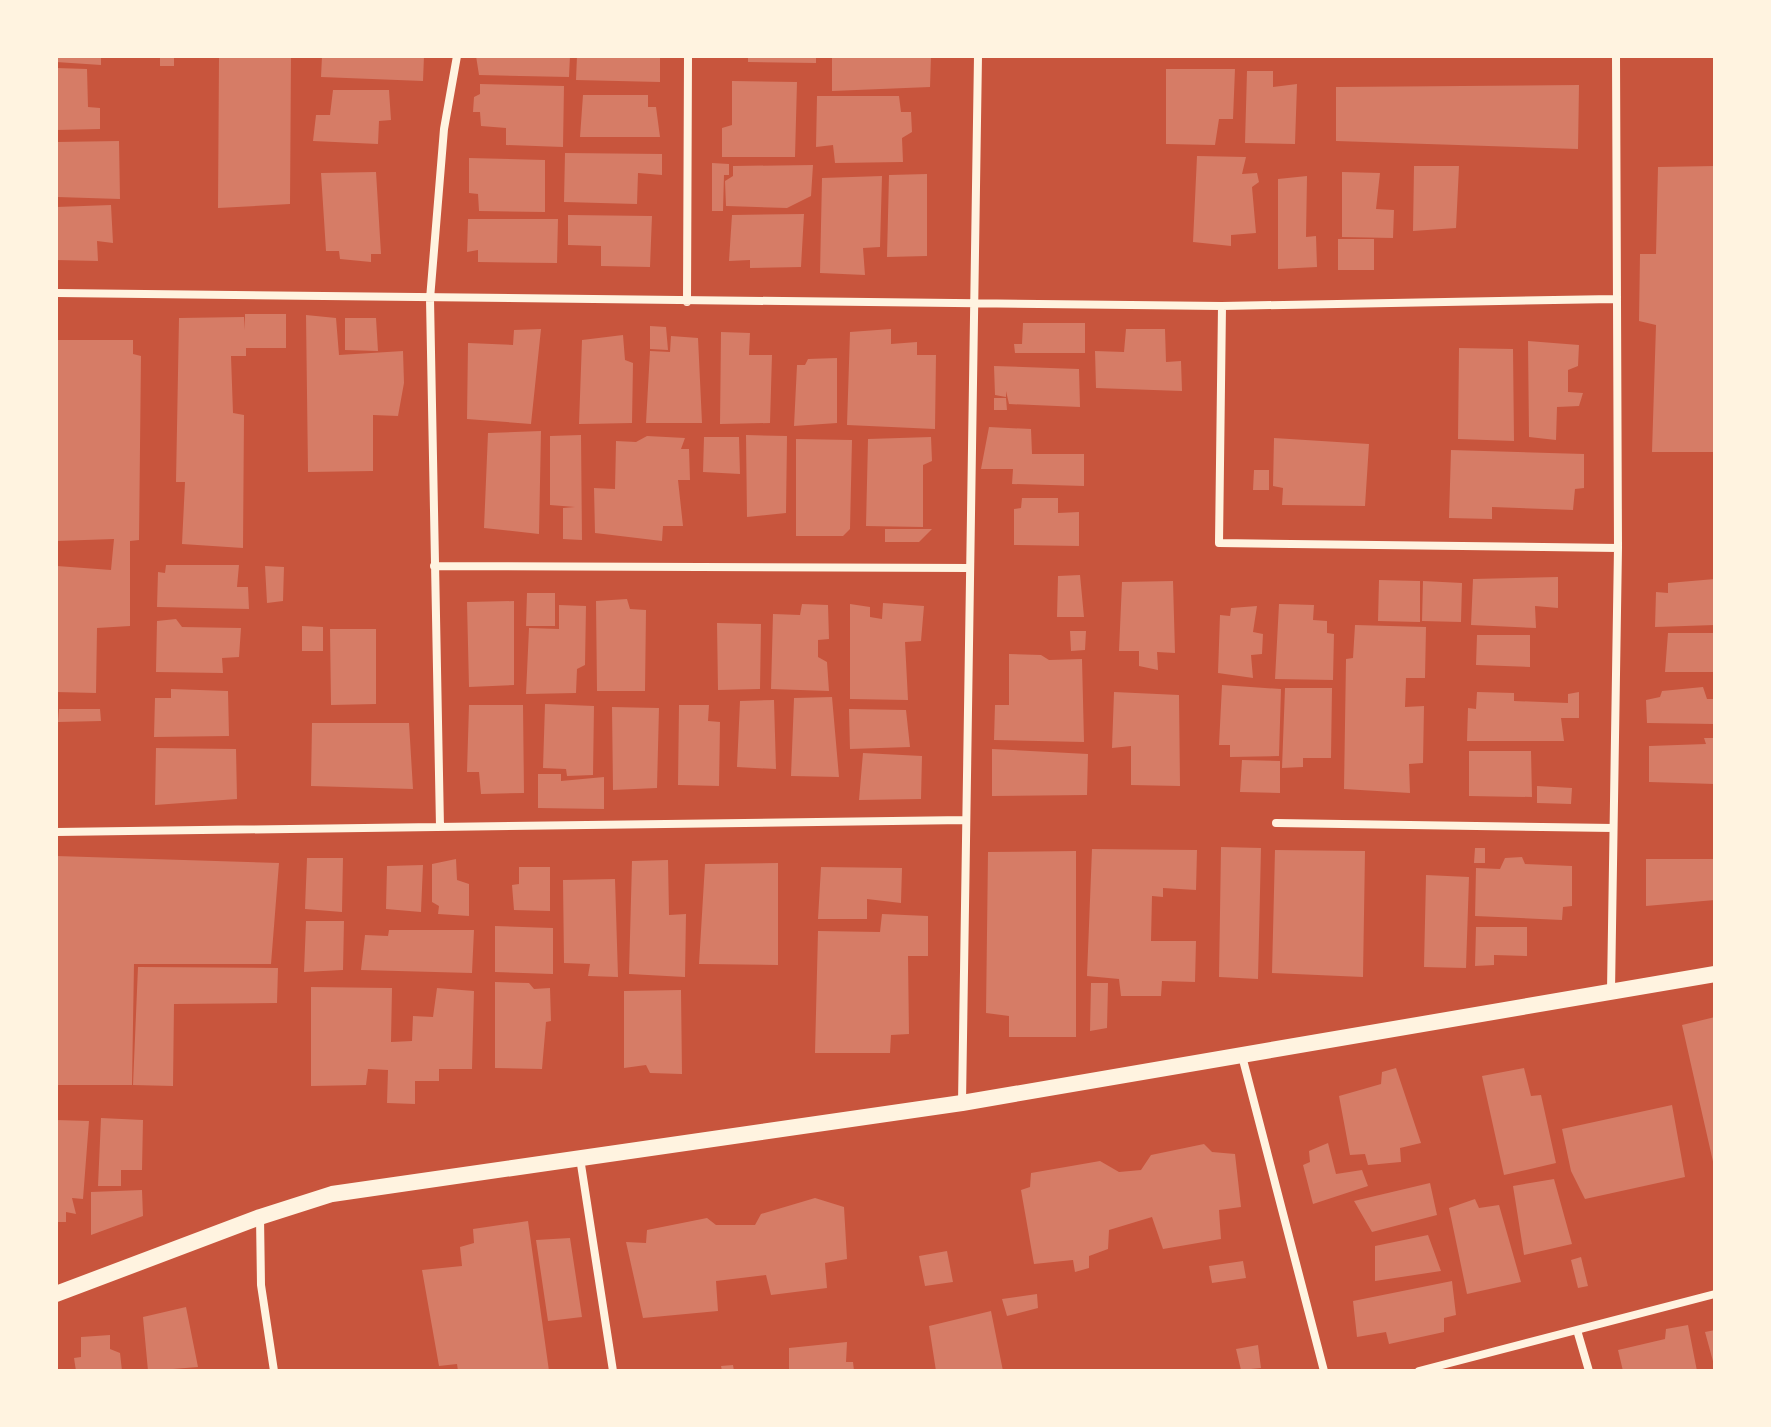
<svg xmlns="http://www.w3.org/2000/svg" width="1771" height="1427" font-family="'Fira Sans Condensed',sans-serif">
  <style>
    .building { fill: #d67c66 }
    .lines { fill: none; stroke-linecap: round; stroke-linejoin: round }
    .minor { stroke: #fff3e0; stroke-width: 8 }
    .secondary { stroke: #fff3e0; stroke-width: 16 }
  </style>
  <rect width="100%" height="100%" fill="#c8553d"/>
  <path class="building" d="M56,56h45v9l-45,-3z
    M160,56h14v10h-14z
    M219,56h72l-1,148 -72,4z
    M322,56h102l-1,25 -102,-4z
    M476,56h94l-1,21 -90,-2z
    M577,56h83v26l-84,-2z
    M748,56h68v7l-68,-1z
    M832,56h99l-1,31 -98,4z
    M56,68l31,1 1,38 12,1v21l-44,1z
    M1166,69h69l-2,50h-14l-4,26 -49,-1z
    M1247,71h26v16l24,-3 -2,60 -50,-1z
    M732,81l65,1 -2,75h-73v-29l10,-3z
    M480,84l84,2 -1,61 -57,-2v-17l-25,-2 -1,-14h-7l1,-15 6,-3z
    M1579,85l-1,64 -242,-8v-54z
    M333,90h56l2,30 -12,1 -1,23 -65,-3 3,-26h14z
    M583,95h65v12h8l4,30h-80z
    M817,96h82l2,16h10l1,20 -10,6 1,24 -68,1 -2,-18 -17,2z
    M119,141l1,58 -63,-2 -1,-55z
    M565,153l97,1v21l-24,-2 -1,31 -73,-2z
    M1197,156l49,1 -4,17 15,-1 2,9 -7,5 4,46 -25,2v11l-38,-4z
    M469,158l76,2v52l-66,-1 -1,-17 -9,-1z
    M712,163l17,1v11h-5l-1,36h-11z
    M813,165l-2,31 -24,12 -61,-2 -1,-25 8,-5v-10z
    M1414,166h45l-3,62 -43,3z
    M1715,166v286h-63l4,-127 -17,-4 1,-67h16l2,-87z
    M376,172l5,82h-10v8l-31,-3 -1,-8h-13l-5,-78z
    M1342,172l38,1 -4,36 18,1 -1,28 -51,-1z
    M927,174v82l-40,1 2,-82z
    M882,176l-2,71 -17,1 2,27 -45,-2 2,-95z
    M1307,176l-1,61 10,-1 1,31 -39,2v-90z
    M111,205l2,38 -16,-2 1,20 -42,-1v-53z
    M804,214l-3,53 -51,1v-8l-21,1 3,-46z
    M568,215l84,1 -2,51 -49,-1v-20l-33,-1z
    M468,219h90l-1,44 -79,-1v-12l-11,2z
    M1338,239h36v31h-36z
    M245,314h41v34h-40v8h-15l2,57 11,2 -1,133 -61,-4 3,-62h-9l3,-164 65,-1 1,13z
    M306,315l30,3 3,37 64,-4 1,32 -6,33 -25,-1v56l-65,1z
    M345,318h31l2,33 -33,-1z
    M1023,323h62v30h-70l-1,-9h8z
    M650,326l16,1 2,23 -18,-1z
    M541,329l-10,95 -64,-5 1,-76 45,2 1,-15z
    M891,329v15l26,-2v13h19l-1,74 -88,-4 3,-93z
    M1126,329h39l1,33 15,-1 1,30 -86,-3 -1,-37 29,1z
    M721,332l29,1 -1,22h23l-2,68 -50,1z
    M623,335l2,25 8,3 -1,60 -53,1 3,-84z
    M671,336l27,2 4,85h-56l4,-72 20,1z
    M56,340h77v14l8,2 -2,184 -9,1v85l-33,2 -1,65 -40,-1 1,-126 54,4 3,-31 -58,2z
    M1528,341l51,4 -1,21 -10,4v22l15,1 -4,13 -22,1 -1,33 -27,-3z
    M1459,348l54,1 1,92 -56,-2z
    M837,358v65l-43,3 3,-61h8l3,-6z
    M994,366l85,3 1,38 -71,-3 -3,-13v6l-11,-2z
    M994,398h12l1,12h-13z
    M989,427l42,2 1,25h52v32l-72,-2 1,-15h-32z
    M541,431l-2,103 -55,-6 4,-95z
    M581,435l1,105 -19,-1v-31l12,-1 -25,-2v-69z
    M746,435l41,1 -1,77 -39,4z
    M647,436l38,2 -4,11h8l1,31h-12l5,46h-20l-1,15 -67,-8 -1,-45 21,1 1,-48 20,1z
    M704,437h35l1,37 -37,-2z
    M931,437l1,24 -9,4v62l-57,-1 2,-87z
    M1274,438l95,6 -4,62 -83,-1 1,-17 -10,-2z
    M796,439l56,1 -2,89 -7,7h-47z
    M1451,450l133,4v34l-9,1 -2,21 -81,-3v12l-43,-1z
    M1254,470h15v20h-16z
    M1022,498h36v15l21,-1v34l-65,-1v-36l7,-1z
    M885,529h47l-13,13h-34z
    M166,565h73l-2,22h11l1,22 -92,-2 1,-35 7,1z
    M265,566l19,1 -1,34 -16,2z
    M1080,575l4,42h-27l1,-41z
    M1558,577v31l-23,-2 1,22 -65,-3 2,-46z
    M1715,579v46l-60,2 1,-35 12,1v-10z
    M1379,580l41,1v41l-42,-1z
    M1173,581l2,72 -18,-1 1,18 -19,-4v-15h-20l3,-69z
    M1423,581l39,2 -1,39 -39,-1z
    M527,593h28v33h-29z
    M627,599l3,10 16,1 -1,81h-48l-1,-90z
    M514,601v84l-45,2 -2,-85z
    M883,603l41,3 -3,35 -16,1 3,58 -58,-1v-95l20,3v10l12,2z
    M802,604l26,1 1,34 -11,1v17l9,5 2,29 -58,-2 2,-75 27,1z
    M1279,604l35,1 -1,15 14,1v12l7,1 -1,46 -58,-1z
    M559,605l27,1 -1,59 -8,4 -1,24 -50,1 3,-66 30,1z
    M1257,606l-4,26 10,2 -1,20 -11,1 2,23 -35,-5 2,-58 10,1 1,-8z
    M176,619l6,8 59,1 -2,29 -17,1 1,15 -67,-1 1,-51z
    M717,623l44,1 -1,65 -42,1z
    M1355,625l71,2 -1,51h-19l-1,29 19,-1 -1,57 -14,1 1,29 -66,-4 2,-130 7,-1z
    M302,626l21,1v24h-21z
    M330,629h46v75l-45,1z
    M1070,631h16l-1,19 -14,1z
    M1668,633h47v39h-50z
    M1477,635h53v32l-54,-2z
    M1009,654l32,1 8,5 33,-1 2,83 -90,-2 1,-35h14z
    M1222,685l59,4 -2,67 -49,1v-12h-11z
    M1703,687l4,12h8v25l-68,-1 -1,-23 14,-3 2,-6z
    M1285,688h47l-1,70h-28v9l-21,1z
    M171,689l57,2 1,45 -75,1 1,-39h16z
    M1114,692l65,3 1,91 -49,-1v-39l-19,2z
    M1477,692l37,1v8l54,2v-9l11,-2v26h-18l3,23h-97l1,-33 8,1z
    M832,697l7,80 -48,-1 3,-78z
    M774,700l2,69 -39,-2 3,-66z
    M545,704l49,2 -1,69 -26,1 -1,-7 -23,-1z
    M469,705h54l1,88 -43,1 -2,-22h-12z
    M679,705h30l-1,16 12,1 -1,64 -41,-1z
    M612,707l47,1 -2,80 -44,2z
    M59,709h41l1,12 -43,1z
    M849,709l57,1 4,37 -60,2z
    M312,723h97l4,66 -102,-3z
    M1704,738h11v46l-66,-2v-36l57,-2z
    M156,748l80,1 1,50 -82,6z
    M992,749l96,5 -1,41 -95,1z
    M1469,751h62l1,46 -63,-1z
    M863,753l59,3 -1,43 -62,1z
    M1242,760l38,1v32l-40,-1z
    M538,774h23v7l43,-4v32l-66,-1z
    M1537,786l35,2 -1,16 -34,-1z
    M1221,847l40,1 -3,131 -39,-2z
    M1475,848h10v15h-11z
    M1092,849l105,1 -1,40 -33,-2v9l-11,-1 -1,45h45l-1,41 -33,-1 -1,15h-40l-2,-17 -32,-3z
    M1275,850l90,1 -2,126 -91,-4z
    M1076,851v186h-67v-21l-23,-3 2,-161z
    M56,856l223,7 -8,101h-137l-2,121h-76z
    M1522,857l3,7 47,2v40l-9,1 -1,13 -87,-4 1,-48 24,1 5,-11z
    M307,858h36l-1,54 -37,-3z
    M456,859l1,21 12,4v32l-31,-2 1,-8 -7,-4v-38z
    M1646,859h69v41l-69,6z
    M668,860l1,55 17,-1 -1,63 -56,-3 3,-113z
    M778,863v102l-79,-1 6,-100z
    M423,865l-2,47 -35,-3 1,-43z
    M519,867h31v44l-36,-1 -2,-25 7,-1z
    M821,867l81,1 -1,35 -34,-4v20h-49z
    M1426,875l43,2 -3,91 -42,-1z
    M615,879l3,98 -30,-1 2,-12 -26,-1 -1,-83z
    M882,914l46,2v40h-20l1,78 -18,1 -1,18h-75l3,-122 62,1z
    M306,921h38l-1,49 -39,2z
    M495,926l58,2v46l-58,-2z
    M1476,927h51v29l-33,-1v10l-19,1z
    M389,930h85l-2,43 -111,-3 4,-35 23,1z
    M138,967l140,1 -1,35 -103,1 -1,82 -40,-1z
    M495,982l34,1 5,6 16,-1 1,33 -5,1 -4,47 -47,-1z
    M1091,983h17l-1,45 -17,3z
    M311,987l81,1 -1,54 21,-1 1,-25 20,1 4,-29 37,3 -2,78h-33v12h-24v23l-28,-1 1,-33 -20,-1 -2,16 -55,1z
    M681,990l1,84 -32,-1 -4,-8 -22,3v-77z
    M1715,1017v148l-1,1 -32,-141z
    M1396,1068l25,75 -21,5 1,14 -33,3 -3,-11 -15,1 -11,-59 42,-12 1,-12z
    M1524,1068l7,28 10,-1 15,68 -52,12 -22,-99z
    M1672,1105l13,72 -100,22 -14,-28 -9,-42z
    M101,1118l42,2 -1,50h-21v16h-23z
    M56,1120l33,1 -6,78 -11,-1 4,16 -10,-2v10h-10z
    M1328,1143l8,31 26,-4 6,16 -55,18 -10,-39 7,-3 -1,-11z
    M1204,1144l8,8 23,2 6,53 -22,3 2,29 -58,10 -11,-32 -43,13 -1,19 -19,7v12l-14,4 -2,-12 -39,4 -13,-74 9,-3 1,-14 69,-12 19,11 22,-2 10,-15z
    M1554,1179l18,65 -48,11 -11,-69z
    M1430,1183l7,32 -65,17 -18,-31z
    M142,1190l1,26 -52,19v-43z
    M815,1198l29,9 3,52 -22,4 2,25 -56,7 -5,-20 -50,6 2,30 -75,7 -17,-76 20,1 1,-13 60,-12 9,7h39l6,-11z
    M1475,1199l4,9 20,-3 22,77 -54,12 -18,-86z
    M528,1221l21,150h-91l-1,-7 -18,2 -17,-96 40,-4 -2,-19 14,-4 -1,-14z
    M1428,1235l13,36 -66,10v-35z
    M570,1238l12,79 -34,4 -12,-81z
    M947,1251l6,31 -28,4 -6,-30z
    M1581,1257l7,29 -10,2 -7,-28z
    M1243,1261l3,17 -34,5 -3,-17z
    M1452,1281l4,34 -12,3v14l-55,12 -3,-12 -29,5 -4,-36z
    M1037,1294l1,14 -31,8 -5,-17z
    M186,1307l12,60 -50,4 -5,-54z
    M991,1311l12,60h-67l-7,-45z
    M1688,1325l9,46h-74l-5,-21 47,-11 1,-10z
    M1715,1330v35h-1l-9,-33z
    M110,1335v14l10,4 2,18h-46l-2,-13 7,-1v-20z
    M847,1342l-1,20h7l1,9h-65v-23z
    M1258,1345l3,23 -20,2 -5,-21z
    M733,1365l1,6h-12l-1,-5z"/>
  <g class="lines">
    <path class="minor" d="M56,293l1166,13 392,-7
      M687,302l1,-246
      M1222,306l-3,237 399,5
      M434,566l536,2
      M1276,823l337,5
      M440,827l-10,-528 14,-170 13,-73
      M56,832l910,-12
      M1611,991l7,-443 -2,-492
      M1242,1056l82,315
      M962,1103l16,-1047
      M580,1158l33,213
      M260,1217l1,68 13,86
      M1577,1330l12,41
      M1419,1371l296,-77"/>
    <path class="secondary" d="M56,1294l204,-77 72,-23 630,-91 753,-129"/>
  </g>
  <rect width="1771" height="1427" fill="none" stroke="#fff3e0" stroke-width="116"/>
</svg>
